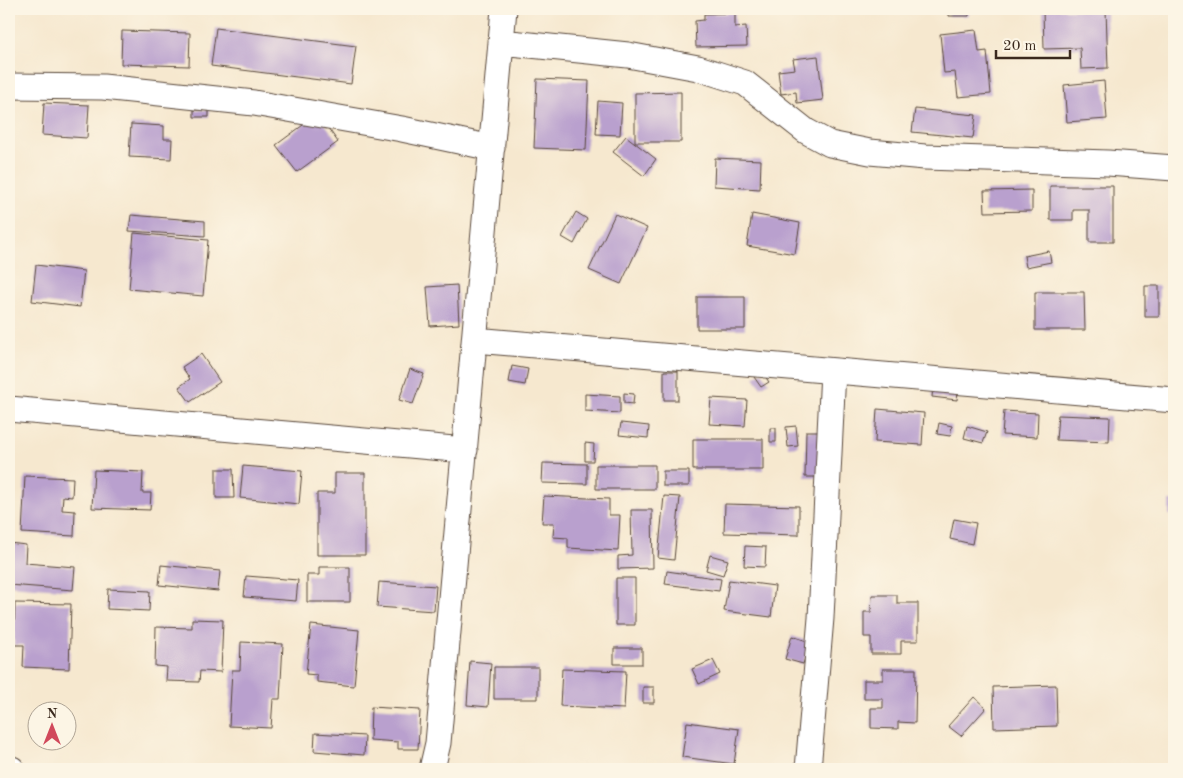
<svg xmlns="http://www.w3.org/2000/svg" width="1183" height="778" font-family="'Old Standard TT',serif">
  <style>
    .building { fill: #b9a0ce }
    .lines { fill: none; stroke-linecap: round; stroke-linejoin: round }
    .minor-casing { stroke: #574639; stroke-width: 27 }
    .minor { stroke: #fff; stroke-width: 25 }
  </style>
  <rect width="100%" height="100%" fill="#fcf5e5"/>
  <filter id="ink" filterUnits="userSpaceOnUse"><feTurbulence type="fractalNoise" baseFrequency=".02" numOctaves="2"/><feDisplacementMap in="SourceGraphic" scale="10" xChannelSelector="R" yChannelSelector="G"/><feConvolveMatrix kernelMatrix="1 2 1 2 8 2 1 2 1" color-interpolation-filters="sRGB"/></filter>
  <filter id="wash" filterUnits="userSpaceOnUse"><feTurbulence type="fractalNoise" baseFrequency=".0096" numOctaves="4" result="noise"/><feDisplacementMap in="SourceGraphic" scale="20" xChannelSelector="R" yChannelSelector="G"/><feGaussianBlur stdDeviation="1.12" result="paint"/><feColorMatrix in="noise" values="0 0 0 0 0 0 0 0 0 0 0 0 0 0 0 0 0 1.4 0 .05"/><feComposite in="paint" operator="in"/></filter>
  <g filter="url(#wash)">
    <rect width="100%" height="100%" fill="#f6e8cf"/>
    <g id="blocks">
      <path class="building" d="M949,9h20v7h-20z
        M1043,9h22v1h41l2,58 -27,1 -1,-21 -36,1z
        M735,13v14l11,-1 1,20 -51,1 -1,-26 9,-1v-6z
        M216,28l140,18 -5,38 -140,-18z
        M976,30l3,22 8,-1 4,43 -33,3 -3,-25 -11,1 -4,-39z
        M122,31l68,2 -1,33 -68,-2z
        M818,56l5,44 -26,3 -1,-11 -15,2 -3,-23 17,-2 -2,-10z
        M537,79l52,2 -3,69 -52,-2z
        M1104,81l3,38 -40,3 -3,-37z
        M681,92v50h-46v-49z
        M598,101l24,2 -2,32 -24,-1z
        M44,103l45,2 -2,33 -45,-3z
        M915,109l61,6 -3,23 -61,-6z
        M194,110h15v7h-15z
        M318,114l20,28 -41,30 -21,-27z
        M131,124l33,2v13h8l-1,20 -42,-2z
        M626,136l30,23 -12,17 -31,-24z
        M715,158l46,2 -1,29 -46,-3z
        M1050,186h63v56h-24v-32h-16v10h-23z
        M1032,190v21l-47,1 -1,-21z
        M576,212l11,7 -13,25 -12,-7z
        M615,214l32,14 -26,56 -32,-14z
        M752,214l48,9 -5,31 -48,-8z
        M131,215l74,6v15l-76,-5z
        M134,233l74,7 -5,56 -74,-7z
        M1049,251l2,11 -25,5 -2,-11z
        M36,265l48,6 -4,36 -48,-6z
        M457,285l2,39 -29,2 -3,-39z
        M1145,286h14v31h-14z
        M1035,292h49l1,38h-50z
        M697,297h48v32h-48z
        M201,354l19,28 -30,20 -11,-15 11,-8 -8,-12z
        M512,366l16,3 -3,16 -16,-3z
        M410,369l14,5 -11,30 -14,-4z
        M664,371h14v29h-14z
        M762,372l7,10 -8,5 -7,-10z
        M933,387l25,3 -1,10 -25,-3z
        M624,393l10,1 -1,10 -9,-1z
        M585,394l35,2v17l-35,-2z
        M711,398l36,2 -2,26 -36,-2z
        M877,409l47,4 -2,32 -47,-3z
        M1004,411l34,2 -1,24 -35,-2z
        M1058,415l52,2 -1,25 -53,-2z
        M621,423l28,3 -1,12 -29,-3z
        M939,423l13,3 -2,10 -13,-2z
        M796,426l2,20 -10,1 -2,-20z
        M967,426l20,6 -4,11 -19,-5z
        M770,428h6v14h-6z
        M806,431h14l-1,46h-14z
        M693,439h70v31h-70z
        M585,443l9,1 -1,17h-8z
        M543,463l44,1v20l-45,-1z
        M596,465h59v24h-59z
        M243,466l59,5 -3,33 -59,-6z
        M216,469h17l1,29h-18z
        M94,470l49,2 -1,21h9l-1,17 -58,-2z
        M663,471h26v15h-26z
        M335,473h30v82h-48v-62h18z
        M25,476l48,2 -1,19 -9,-1 -1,14 13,1 -1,25 -52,-3z
        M544,496l65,3v16h11l-2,36 -50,-3v-10l-15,-1 1,-14h-12z
        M664,496l16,1 -6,63 -16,-2z
        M1169,501h5v14h-5z
        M725,504l74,2v29l-75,-2z
        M631,510h21l1,58 -35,1v-13l14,-1z
        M954,519l22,4 -4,21 -22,-5z
        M9,543l17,2 -1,18 50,4 -2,23 -64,-5z
        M745,546l21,1 -1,20 -21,-1z
        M710,555l18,5 -5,15 -17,-5z
        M161,565l59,6 -2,20 -59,-6z
        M319,567h31v35h-43v-27h12z
        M667,571l54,8 -2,12 -54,-7z
        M246,576l52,4 -2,21 -52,-4z
        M616,578h19v47h-19z
        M729,580l46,6 -4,31 -47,-6z
        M379,582l57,4 -2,25 -57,-4z
        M108,589l42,2 -1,20 -42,-2z
        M872,595h25v8h21v38h-17v13h-30v-17h-7v-25h7z
        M15,603l56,1 -2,65 -46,-2 1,-22h-10z
        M192,619l31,1 -2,52 -21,-1 -1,11 -33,-1 1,-14 -12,-1 1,-39 36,1z
        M311,625l48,5 -5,56 -37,-4v-7l-11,-1z
        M792,636l18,6 -7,22 -18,-5z
        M241,642l42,2 -3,55h-7l-2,29 -42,-2 3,-56h8z
        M614,648h28v16h-28z
        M713,660l7,14 -21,10 -7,-15z
        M470,661l21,2 -3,44 -21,-2z
        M494,667h44v32h-44z
        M562,669l64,2 -2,38 -64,-3z
        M883,669h33l-1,54 -17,-1v7l-27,-1v-20h12v-9h-19v-19h19z
        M1056,685l1,41 -63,2 -1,-41z
        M643,687h11v16h-11z
        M974,697l12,11 -25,28 -13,-10z
        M371,707l49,3 -2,39h-20v-7l-28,-2z
        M687,722l52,7 -5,35 -52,-7z
        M315,733l50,3 -1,19 -50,-4z"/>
    </g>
  </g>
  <g filter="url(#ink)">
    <use href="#blocks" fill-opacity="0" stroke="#574639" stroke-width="1"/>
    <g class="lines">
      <g class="minor-casing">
        <path id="minor" d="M501,42l127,13 70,13 47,15 61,48 24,13 40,8 55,5 183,6 66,5
          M9,86l94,1 151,16 148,26 90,19
          M475,340l699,60
          M9,409l456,41
          M9,768l3,1
          M432,769l6,-26 66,-734
          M808,769l13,-151 12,-247"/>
      </g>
      <use href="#minor" class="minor"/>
    </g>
  </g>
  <rect width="1183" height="778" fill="none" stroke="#fcf5e5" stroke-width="30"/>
  <g transform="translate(52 726)"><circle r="24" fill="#fcf5e5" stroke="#afa495"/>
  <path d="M0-4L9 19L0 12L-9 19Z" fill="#d1495b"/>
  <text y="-8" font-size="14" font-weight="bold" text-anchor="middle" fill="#3b2a1e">N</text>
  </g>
  <path d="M996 50v8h74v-8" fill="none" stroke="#3b2a1e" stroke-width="2.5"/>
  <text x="1003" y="50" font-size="15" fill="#3b2a1e" stroke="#fcf5e5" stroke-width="4" paint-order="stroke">20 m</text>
</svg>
